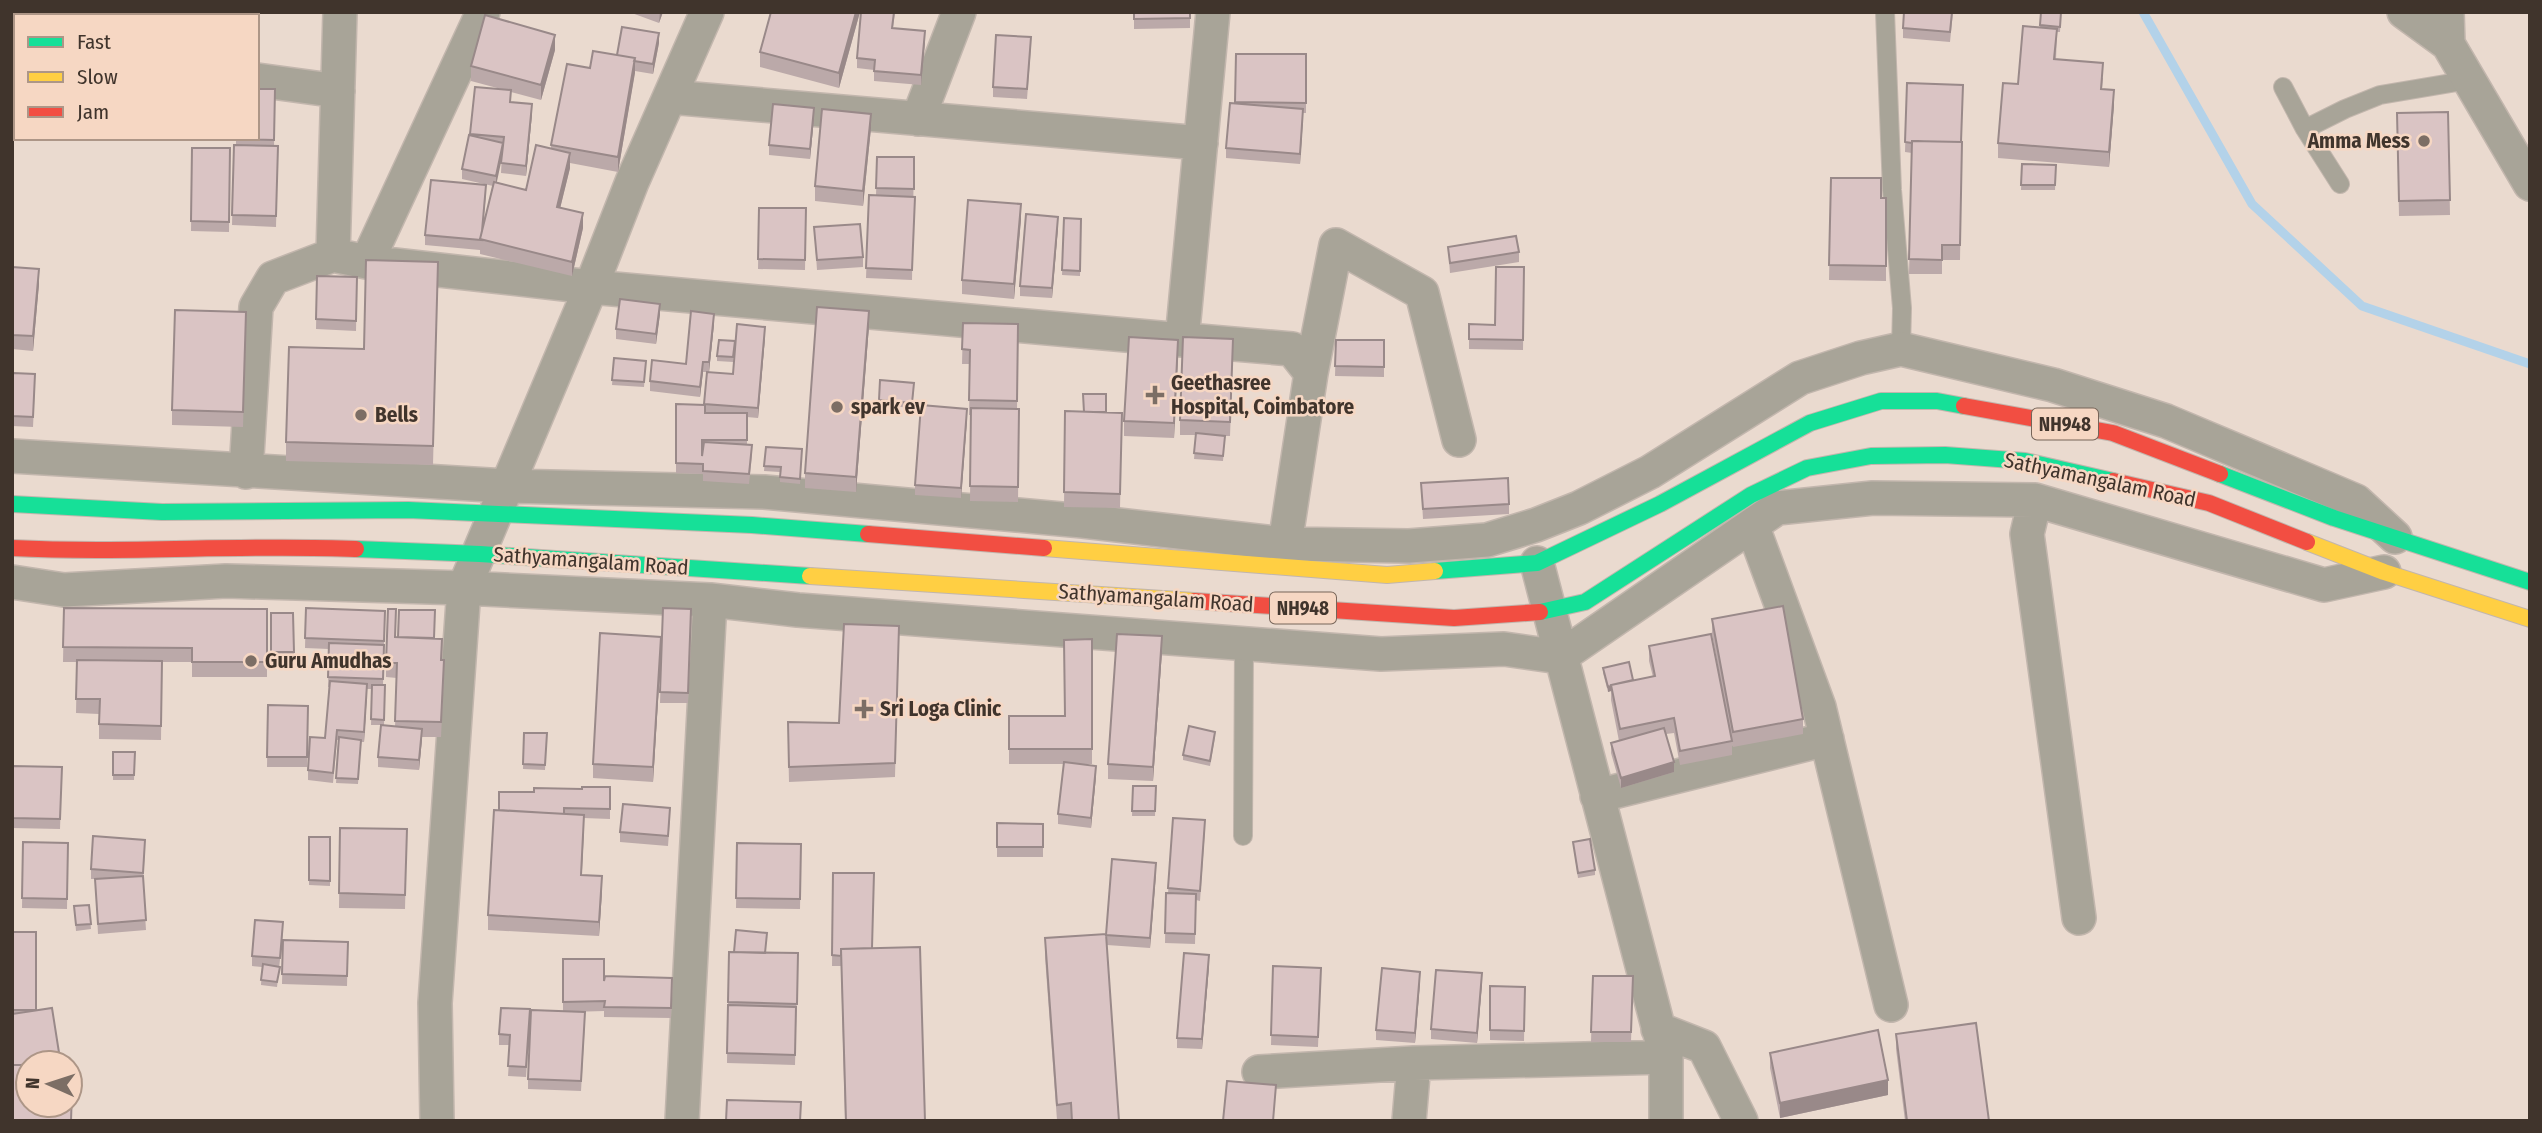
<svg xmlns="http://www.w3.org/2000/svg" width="2542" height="1133" font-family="'Fira Sans Condensed',sans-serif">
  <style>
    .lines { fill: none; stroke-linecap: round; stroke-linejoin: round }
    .stream { stroke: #b3d2e9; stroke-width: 9 }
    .lane-casing { stroke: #c2b6ad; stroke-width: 20 }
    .street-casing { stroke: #c2b6ad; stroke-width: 36 }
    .fast-casing { stroke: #c2b6ad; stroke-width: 18 }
    .slow-casing { stroke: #c2b6ad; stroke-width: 18 }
    .jam-casing { stroke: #c2b6ad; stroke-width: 18 }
    .lane { stroke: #a8a498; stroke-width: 18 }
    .street { stroke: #a8a498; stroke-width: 33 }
    .fast { stroke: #16e098; stroke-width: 16 }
    .slow { stroke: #ffcf43; stroke-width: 16 }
    .jam { stroke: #f24e42; stroke-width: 16 }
    .wall { fill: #bba9a9 }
    .shaded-wall { fill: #998989 }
    .building { fill: #dac4c4; stroke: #998989; stroke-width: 2 }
    .poi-dot { fill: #7c6e65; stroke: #f6d7c3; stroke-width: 2.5 }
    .labels { text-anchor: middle; stroke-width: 5; stroke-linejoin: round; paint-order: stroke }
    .shield { fill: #f6d7c3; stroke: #776559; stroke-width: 2 }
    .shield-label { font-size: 19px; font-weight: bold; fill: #40342c }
    .poi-label { font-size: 21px; font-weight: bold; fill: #40342c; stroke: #f6d7c3; text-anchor: start }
    .street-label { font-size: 21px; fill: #40342c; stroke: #f6d7c3 }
  </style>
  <rect width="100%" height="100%" fill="#eadacf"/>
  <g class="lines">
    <path class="stream" d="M2143,12l109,192 110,102 168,58"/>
    <g class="lane-casing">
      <path id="lane" d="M1885,12l7,178 10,118 -1,41
        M2283,87l22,42 35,55
        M2305,129l40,-20 35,-14 89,-15
        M1243,836l1,-194"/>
    </g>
    <g class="street-casing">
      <path id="street" d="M2404,12l44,32
        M2447,12l1,32 82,140
        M257,80l81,11
        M670,97l531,46
        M918,119l41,-107
        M333,255l7,-243
        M394,265l197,22 591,53 31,-328
        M1187,340l105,9 19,24 -26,171
        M1311,373l25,-128 86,48 37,147
        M12,456l494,30 258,6 319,29 202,23 124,2 78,-6 49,-15 43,-17 71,-36 150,-94 61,-20 40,-9 152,36 113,36 190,80 39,36
        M246,472l10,-165 17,-29 60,-23 34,7 116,-250
        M2035,500l-8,34 52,384
        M1752,525l67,182 72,298
        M1537,563l129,494v64
        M12,582l52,8 162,-9 238,7 246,12 88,10 583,44 123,-5 56,8 217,-149 96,-10 162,2 289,85 60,-13
        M1597,796l230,-57
        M1658,1029l46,18 37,74
        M1259,1072l155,-9 252,-6
        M437,1121l-2,-118 29,-415 127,-301 41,-105 75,-170
        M682,1121l28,-521
        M1409,1121l5,-58"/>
    </g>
    <g class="fast-casing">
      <path id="fast" d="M2220,474l114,44 196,64
        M12,504l150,8 246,-2 344,15 116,9
        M356,549l124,5 330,22
        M1435,571l102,-8 123,-59 150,-81 71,-22h56l27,5
        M1540,612l45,-10 166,-107 56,-27 64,-12 74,-1 80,6 88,20"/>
    </g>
    <g class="slow-casing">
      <path id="slow" d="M2307,542l77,30 146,47
        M1044,548l343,27 48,-4
        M810,576l384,25"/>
    </g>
    <g class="jam-casing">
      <path id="jam" d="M1964,406l149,27 107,41
        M2113,481l96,22 98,39
        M868,534l176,14
        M12,548c115,6 229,-4 344,1
        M1194,601l260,17 86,-6"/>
    </g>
    <use href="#lane" class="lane"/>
    <use href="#street" class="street"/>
    <use href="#fast" class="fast"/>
    <use href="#slow" class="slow"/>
    <use href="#jam" class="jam"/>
  </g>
  <path class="wall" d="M629,12h34l-4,11z
    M771,12h89l-21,76 -79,-21v-15z
    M895,12l-2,16 32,13 -4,44 -47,-4v-11l-17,-2v-10z
    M1134,12h56v16l-56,1z
    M1953,12l-3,30 -47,-4v-10z
    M2041,12h20l-1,20h-3l-1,28 47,18 -1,11 12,16 -5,62 -111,-9v-15l20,-59 22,-56z
    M659,43l-6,31 -18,-3 -17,101 -48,-9v5l-10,40 23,20 -11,48 -92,-22v-4l-55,-5v-10l61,-40 -3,30 10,-39 -31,-7v-10l8,-33 5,-49 26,2 -30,-8v-15l84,-16 -14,50 -30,-8v10l21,12 -6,62 -25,-3 1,-19 -6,28 30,8 25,-42v-3l39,-77 27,-13z
    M1031,47l-4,52 -34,-2v-10z
    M1236,54h70v59h-3l-3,51 -74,-6v-10l9,-44z
    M1907,83l55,59 -2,118h-18v14h-33l3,-121 -7,-1z
    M275,89l-1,57h4l-2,81 -44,-2 2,-80h2v-7z
    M2448,112l2,103 -51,1 -2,-103z
    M814,118l-4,41 -41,-4v-10z
    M871,128l-8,78 -48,-5v-15z
    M192,148h38l-1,84 -38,-1z
    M877,157h37l-2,123 -46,-2 3,-83 7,1z
    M2022,164l34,1 -1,25h-34z
    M1831,178l50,20h5v83l-57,-1z
    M759,208h47l-1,62 -47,-1z
    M1064,218l17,1 -1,57 -18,-1z
    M1021,219l-7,80 -52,-5v-14z
    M814,227l49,30v10l-46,3z
    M1058,227l-6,71 -32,-2v-10z
    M1448,247l71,5v10l-69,11z
    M438,262l-5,203 -147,-4v-19z
    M12,267l27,17 -6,67 -21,-2z
    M1524,267l-1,83 -54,-1v-25l26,1z
    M317,276l40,1 -1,54 -40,-2z
    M246,312l-3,115 -71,-2v-15z
    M660,314l-4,30 -40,-5v-10z
    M963,323l55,1 -1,85h2l-1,93 -48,-1 1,-86h-2l1,-51h-8z
    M714,324l-5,48 24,2 32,-37 -7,81 -11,-1v27l5,11 -3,29 -46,-3v-7l-27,-1v-69l28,1 3,-33h-4l-3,25 -50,-6v-10l36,-17z
    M869,326l-13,166 -51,-4v-15z
    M1336,340h48v37l-49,-1z
    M735,341l-2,21 -16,-1v-5z
    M1233,353l-3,83h-5l-2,25 -29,-2 2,-24h-16v-15z
    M1178,354l-4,84 -50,-2v-15z
    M614,358l32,3 -2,26 -32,-2z
    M880,380l34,8 -2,20 -33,-3z
    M12,383l23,1 -2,43 -21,-1z
    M1065,411l57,2 -2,95 -56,-1z
    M967,419l-6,79 -46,-3v-10z
    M766,447l36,2 -2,35 -20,-2v-10l-16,-1z
    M1421,483l88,21v10l-86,5z
    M64,608l203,1v68h-75v-15h-30l-1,78 -62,-1v-25l-23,-1 1,-51h-14z
    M306,608l79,3 -2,74h2l-1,40h-13l1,-36h-5l-3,53h-3l-3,42 -22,-1 3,-43h-2l-4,43 -25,-3v-10l17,-32 4,-51h-1l1,-38 -24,-1z
    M663,608l28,1 -3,94h-28z
    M271,613h22l1,44h-23z
    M1712,619l91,100v15l-70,13 -1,-3v11l-52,10 -6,-32 -8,1 8,38 -53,16 -10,-35v-10l8,-2 -8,-41v-9l-3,1 -5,-19v-5l30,12 20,-3 -4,-16v-15l75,55 -12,-67z
    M899,626l-4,151 -106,5 -1,-45 51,-14z
    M395,637l39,1 7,22 3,15 -3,62h-19l-3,33 -41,-3v-10l17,-30 2,-49 -11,-1v-14z
    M1092,639v125h-13l17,12 -5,52 -33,-4v-10l6,-50h-55v-48h56z
    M661,651l-8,131 -60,-4v-14z
    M1162,651l-9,130 -45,-2v-15z
    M268,705l40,1 -1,61h-40z
    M524,733h23l-2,37 -22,-1z
    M1215,737l-5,29 -27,-6v-5z
    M113,752h22l-1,28h-21z
    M12,766l50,1 -2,62 -48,-1z
    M1133,786h23l-1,30h-23z
    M610,787v32l-26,-1 -3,57 21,16 -3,45 -111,-6v-15l11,-105 35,-18z
    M670,818l-2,28 -48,-4v-10z
    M1173,818l32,12 -5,71 -4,-1 -1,44 -30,-1 1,-50h2z
    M997,823l46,1v33h-46z
    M340,828l67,1 -2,80 -66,-1z
    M309,837h21v49l-21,-1z
    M23,842l45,1 -1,66 -45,-1z
    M1573,842l22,28v5l-17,3z
    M737,843l64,1 -1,65 -64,-1z
    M145,850l-2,33 3,47 -48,4 -3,-55h-4v-10z
    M833,873l40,75 52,173h-80l-4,-155h-9z
    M1156,873l-6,75 -43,-3 12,176h-64l2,-1 -12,-163v-19l61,-4z
    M89,905l2,24 -15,2 -2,-25z
    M12,932h24v79l16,-3 8,51v4h-32v42h42v-16h2l-1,32h-58z
    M283,932l-6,55 -16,-2 1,-18 -10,-1v-10z
    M283,940l65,2 -1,44 -65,-2z
    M766,953h32l-3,112 -68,-2 1,-61z
    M563,959l41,22 68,-3 -1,40 -67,-1v-6l-34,1 15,10 -4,69 -53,-2v-10l35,-68z
    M1209,966l-7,83 -25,-1v-10z
    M1273,966l48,2 -3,79 -47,-2z
    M1593,976h40l-2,66h-40z
    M1420,982l-5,61 -39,-3v-10z
    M1482,983l-5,60 -46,-4v-10z
    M1490,986l35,1 -1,54 -34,-1z
    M530,1019l-4,58 -18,-1 2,-31h-11v-11z
    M1896,1034l93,87h-84l-9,-72z
    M1770,1053l118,42 -108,23 -10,-50z"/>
  <path class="shaded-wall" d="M660,12h3l-4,11z
    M856,12h4l-21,76v-15z
    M925,31v10l-4,44v-10z
    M659,33v10l-6,31v-10z
    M555,35v15l-14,50v-15z
    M635,58v15l-17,99v-15z
    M2114,90v15l-5,62v-15z
    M532,104v10l-6,62v-10z
    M814,108v10l-4,41v-10z
    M1303,109v10l-3,45v-10z
    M871,114v14l-8,78v-15z
    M503,143v10l-7,33v-10z
    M570,153v15l-13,53v-14z
    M1021,204v15l-7,80v-15z
    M583,213v15l-11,48v-14z
    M1058,217v10l-6,71v-10z
    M39,269v15l-6,67v-15z
    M660,304v10l-4,30v-10z
    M869,311v15l-13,166v-15z
    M714,314v10l-5,48v-10z
    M765,327v10l-7,81v-10z
    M1178,340v14l-4,84v-15z
    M703,362v10l-3,25v-10z
    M967,409v10l-6,79v-10z
    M1162,636v15l-9,130v-14z
    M661,637v14l-8,131v-15z
    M367,684v10l-3,48v-10z
    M1611,686v5l-3,1v-5z
    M422,729v10l-3,31v-10z
    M1674,762v10l-53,16v-10z
    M1096,766v10l-5,52v-10z
    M584,815v15l-3,60v-15z
    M1156,863v10l-6,75v-10z
    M602,876v15l-3,45v-14z
    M1209,955v11l-7,83v-10z
    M1420,972v10l-5,61v-10z
    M1482,973v10l-5,60v-10z
    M1888,1080v15l-108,23v-15z"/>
  <path class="building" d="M204,12h51v4h-51z
    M771,12h85l-17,61 -79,-21z
    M861,12h33l-2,16 33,3 -4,44 -47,-4 1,-11 -18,-2z
    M1134,12h56v6l-56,1z
    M1904,12h48l-2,20 -47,-4z
    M2041,12h20l-1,15 -20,-2z
    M485,15l70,20 -14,50 -70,-19z
    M2023,26l34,3 -3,30 49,4 -2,26 13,1 -5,62 -111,-9 5,-60 15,1z
    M622,27l37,6 -6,31 -19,-3 1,-3 -18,-3z
    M996,35l35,2 -4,52 -34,-2z
    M593,51l42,7 -17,99 -67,-12 16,-81 23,4z
    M1236,54h70v49l-71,-1z
    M1907,83l56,2 -2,57 -49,-1v2l-7,-1z
    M475,87l36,3 -1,12 22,2 -6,62 -25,-3 3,-26 -34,-3z
    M257,89h18l-1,51 -38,-1 21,-1z
    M1230,103l73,6 -3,45 -74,-6z
    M773,104l41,4 -4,41 -41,-4z
    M822,109l49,5 -8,77 -48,-5z
    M2448,112l2,88 -51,1 -2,-88z
    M469,135l34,8 -7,33 -34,-7z
    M1912,141l50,1 -2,103h-18v15l-33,-1z
    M234,145l44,1 -2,70 -44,-1z
    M536,145l34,8 -13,54 26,6 -11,49 -92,-23 14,-57 32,8z
    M192,148h38l-1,74 -38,-1z
    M877,157h37v32l-38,-1z
    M2022,164l34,1 -1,20h-34z
    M1831,178h50v20h5v68l-57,-1z
    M431,180l55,5 -4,46 -2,8 1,1 -56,-5z
    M869,195l46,2 -3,73 -46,-2z
    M968,200l53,4 -7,80 -52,-4z
    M759,208h47l-1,52 -47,-1z
    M1026,214l32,3 -6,71 -32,-2z
    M1064,218l17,1 -1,52 -18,-1z
    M860,224l3,33 -46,3 -3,-33z
    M1516,236l3,16 -69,11 -2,-16z
    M366,260l72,2 -5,184 -147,-4 3,-95 75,2z
    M12,267l27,2 -6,67 -21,-1z
    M1496,267h28l-1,73 -54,-1v-15l26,1z
    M317,276l40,1 -1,44 -40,-2z
    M620,299l40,5 -4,30 -40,-5z
    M817,307l52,4 -13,166 -51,-4z
    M175,310l71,2 -3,100 -71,-2z
    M691,311l23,3 -5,48h-6l-3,25 -50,-6 2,-21 34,4z
    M963,323l55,1 -1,77 -48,-1 1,-50 -8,-1z
    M737,324l28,3 -7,81 -54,-4 3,-32 26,2z
    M1129,337l49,3 -4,83 -50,-2z
    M1183,337l50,2 -3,83 -50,-2z
    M719,340l16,1 -2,16 -16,-1z
    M1336,340h48v27l-49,-1z
    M614,358l32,3 -2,21 -32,-2z
    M13,373l22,1 -2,43 -21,-1z
    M880,380l34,3 -2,20 -33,-3z
    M1083,394h23v18h-22z
    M676,404l29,1v8h42v27h-45v16l2,-14 48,3 -3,29 -46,-3v-7l-27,-1z
    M921,405l46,4 -6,79 -46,-3z
    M971,408l48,1 -1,78 -48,-1z
    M1065,411l57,2 -2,81 -56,-2z
    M1196,433l29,3 -2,20 -29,-3z
    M766,447l36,2 -2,30 -20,-2 1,-10 -17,-1z
    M1508,478l1,26 -86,5 -2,-26z
    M1783,606l20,113 -70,13 -21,-113z
    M64,608l203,1v53h-75v-14l-129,-1z
    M306,608l79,3 -1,30 -79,-3z
    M663,608l28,1 -3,84 -28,-1z
    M388,609h8l-1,28 47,2 -1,21h3l-3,62 -46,-1 2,-58h-11z
    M399,610h36l-1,28 -36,-1z
    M271,613h22l1,39h-23z
    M844,624l55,2 -4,137 -106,4 -1,-45 51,1z
    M600,633l61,4 -8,130 -60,-3z
    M1117,634l45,2 -9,131 -45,-3z
    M1711,634l21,107 -52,10 -6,-33 -54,11 -9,-44 44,-9 -6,-30z
    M1092,639v110h-83v-33h56l-1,-76z
    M329,643l55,2 -1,34 -55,-2z
    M77,660l85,1 -1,65 -62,-2 1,-25h-24z
    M1629,662l4,18 -22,5v1l-3,1 -5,-19z
    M330,681l37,3 -3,48 -27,-2 -4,43 -25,-3 2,-33 15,1z
    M372,685h13l-1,35 -13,-1z
    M268,705l40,1 -1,51h-40z
    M381,725l41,4 -3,31 -41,-3z
    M1189,726l26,6 -5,29 -27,-6z
    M1664,728l10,34 -53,16 -10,-35z
    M524,733h23l-2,32 -22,-1z
    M339,737l22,3 -3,39 -22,-1z
    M113,752h22l-1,23h-21z
    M1064,762l32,4 -5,52 -33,-4z
    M12,766l50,1 -2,52 -48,-1z
    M1133,786h23l-1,25h-23z
    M582,787h28v22l-46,-1v6l-65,-4v-18h35v-4l48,1z
    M623,804l47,4 -2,28 -48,-4z
    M494,810l90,5 -3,60 21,1 -3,46 -111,-7z
    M1173,818l32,2 -5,71 -32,-3z
    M997,823l46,1v23h-46z
    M340,828l67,1 -2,66 -66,-2z
    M93,836l52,4 -2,33 -52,-4z
    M309,837h21v44l-21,-1z
    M1590,839l5,31 -17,3 -5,-31z
    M23,842l45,1 -1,56 -45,-1z
    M737,843l64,1 -1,55 -64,-1z
    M1112,859l44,4 -6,75 -44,-3z
    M833,873h41l-2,75 -31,1v7l-9,-1z
    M143,876l3,44 -48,4 -3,-45z
    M1166,893l30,1 -1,40 -30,-1z
    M89,905l2,19 -15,1 -2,-19z
    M255,920l28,2 -3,36 -28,-2z
    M736,930l31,3 -2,20 -31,-1z
    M12,932h24v78h-24z
    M1106,934l13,187h-47l-1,-18 -14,2 -12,-167z
    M283,940l65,2 -1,34 -65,-2z
    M920,947l5,174h-79l-5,-172z
    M729,952l69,1 -1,51 -69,-2z
    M1184,953l25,2 -7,84 -25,-1z
    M563,959h41v22l1,-5 67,2 -1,30 -67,-1 1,-6 -42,1z
    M263,964l17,3 -3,15 -16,-2z
    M1273,966l48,2 -3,69 -47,-2z
    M1382,968l38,4 -5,61 -39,-3z
    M1436,970l46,3 -5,60 -46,-4z
    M1593,976h40l-2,56h-40z
    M1490,986l35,1 -1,44 -34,-1z
    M728,1005l68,2 -1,48 -68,-2z
    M52,1008l8,51 -39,6h-8l-1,1v-52z
    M501,1008l29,1 -4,58 -18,-1 2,-31 -11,-1z
    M531,1010l54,2 -4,69 -53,-2z
    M1976,1023l13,98h-82l-11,-87z
    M1878,1030l10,50 -108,23 -10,-50z
    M13,1065h15v40h42v-16h2l-1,32h-58z
    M1227,1081l49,4 -3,36h-50z
    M727,1100l74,2 -1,19h-74z"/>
  <g class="poi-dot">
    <circle cx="2424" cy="141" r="7"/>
    <path d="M1151.5 384.5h7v7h7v7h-7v7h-7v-7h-7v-7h7z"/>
    <circle cx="837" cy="407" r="7"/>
    <circle cx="361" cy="415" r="7"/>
    <circle cx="251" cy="661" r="7"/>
    <path d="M860.5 698.5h7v7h7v7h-7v7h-7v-7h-7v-7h7z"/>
  </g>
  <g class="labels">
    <g class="shield">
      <rect x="2032" y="408.5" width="66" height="31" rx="5"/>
      <rect x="1270" y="592.5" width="66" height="31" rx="5"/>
    </g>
    <g class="shield-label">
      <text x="2065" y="431">NH948</text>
      <text x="1303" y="615">NH948</text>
    </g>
    <g class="poi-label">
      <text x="2410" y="148" text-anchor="end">Amma Mess</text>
      <text x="1171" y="390">Geethasree<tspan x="1171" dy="24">Hospital, Coimbatore</tspan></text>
      <text x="851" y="414">spark ev</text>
      <text x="375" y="422">Bells</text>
      <text x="265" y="668">Guru Amudhas</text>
      <text x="880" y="716">Sri Loga Clinic</text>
    </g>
    <g class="street-label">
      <text transform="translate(2100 480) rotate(12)" y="7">Sathyamangalam Road</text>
      <text transform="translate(591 561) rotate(4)" y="7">Sathyamangalam Road</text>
      <text transform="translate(1156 598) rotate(4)" y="7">Sathyamangalam Road</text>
    </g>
  </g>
  <rect width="2542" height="1133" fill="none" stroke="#40342c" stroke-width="28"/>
  <rect x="14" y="14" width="245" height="126" fill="#f6d7c3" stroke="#ad9687" stroke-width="2"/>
  <rect x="28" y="37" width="35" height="10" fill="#16e098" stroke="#ad9687" stroke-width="2"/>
  <text x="77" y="49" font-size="21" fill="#40342c">Fast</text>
  <rect x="28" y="72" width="35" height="10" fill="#ffcf43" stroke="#ad9687" stroke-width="2"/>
  <text x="77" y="84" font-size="21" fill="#40342c">Slow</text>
  <rect x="28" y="107" width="35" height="10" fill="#f24e42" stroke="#ad9687" stroke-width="2"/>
  <text x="77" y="119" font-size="21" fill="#40342c">Jam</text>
  <g transform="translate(49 1084) rotate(273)"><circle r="33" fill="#f6d7c3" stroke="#ad9687" stroke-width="2"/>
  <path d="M0-5L12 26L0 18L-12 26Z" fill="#7c6e65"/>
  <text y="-10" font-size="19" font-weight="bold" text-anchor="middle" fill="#40342c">N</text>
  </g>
</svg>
